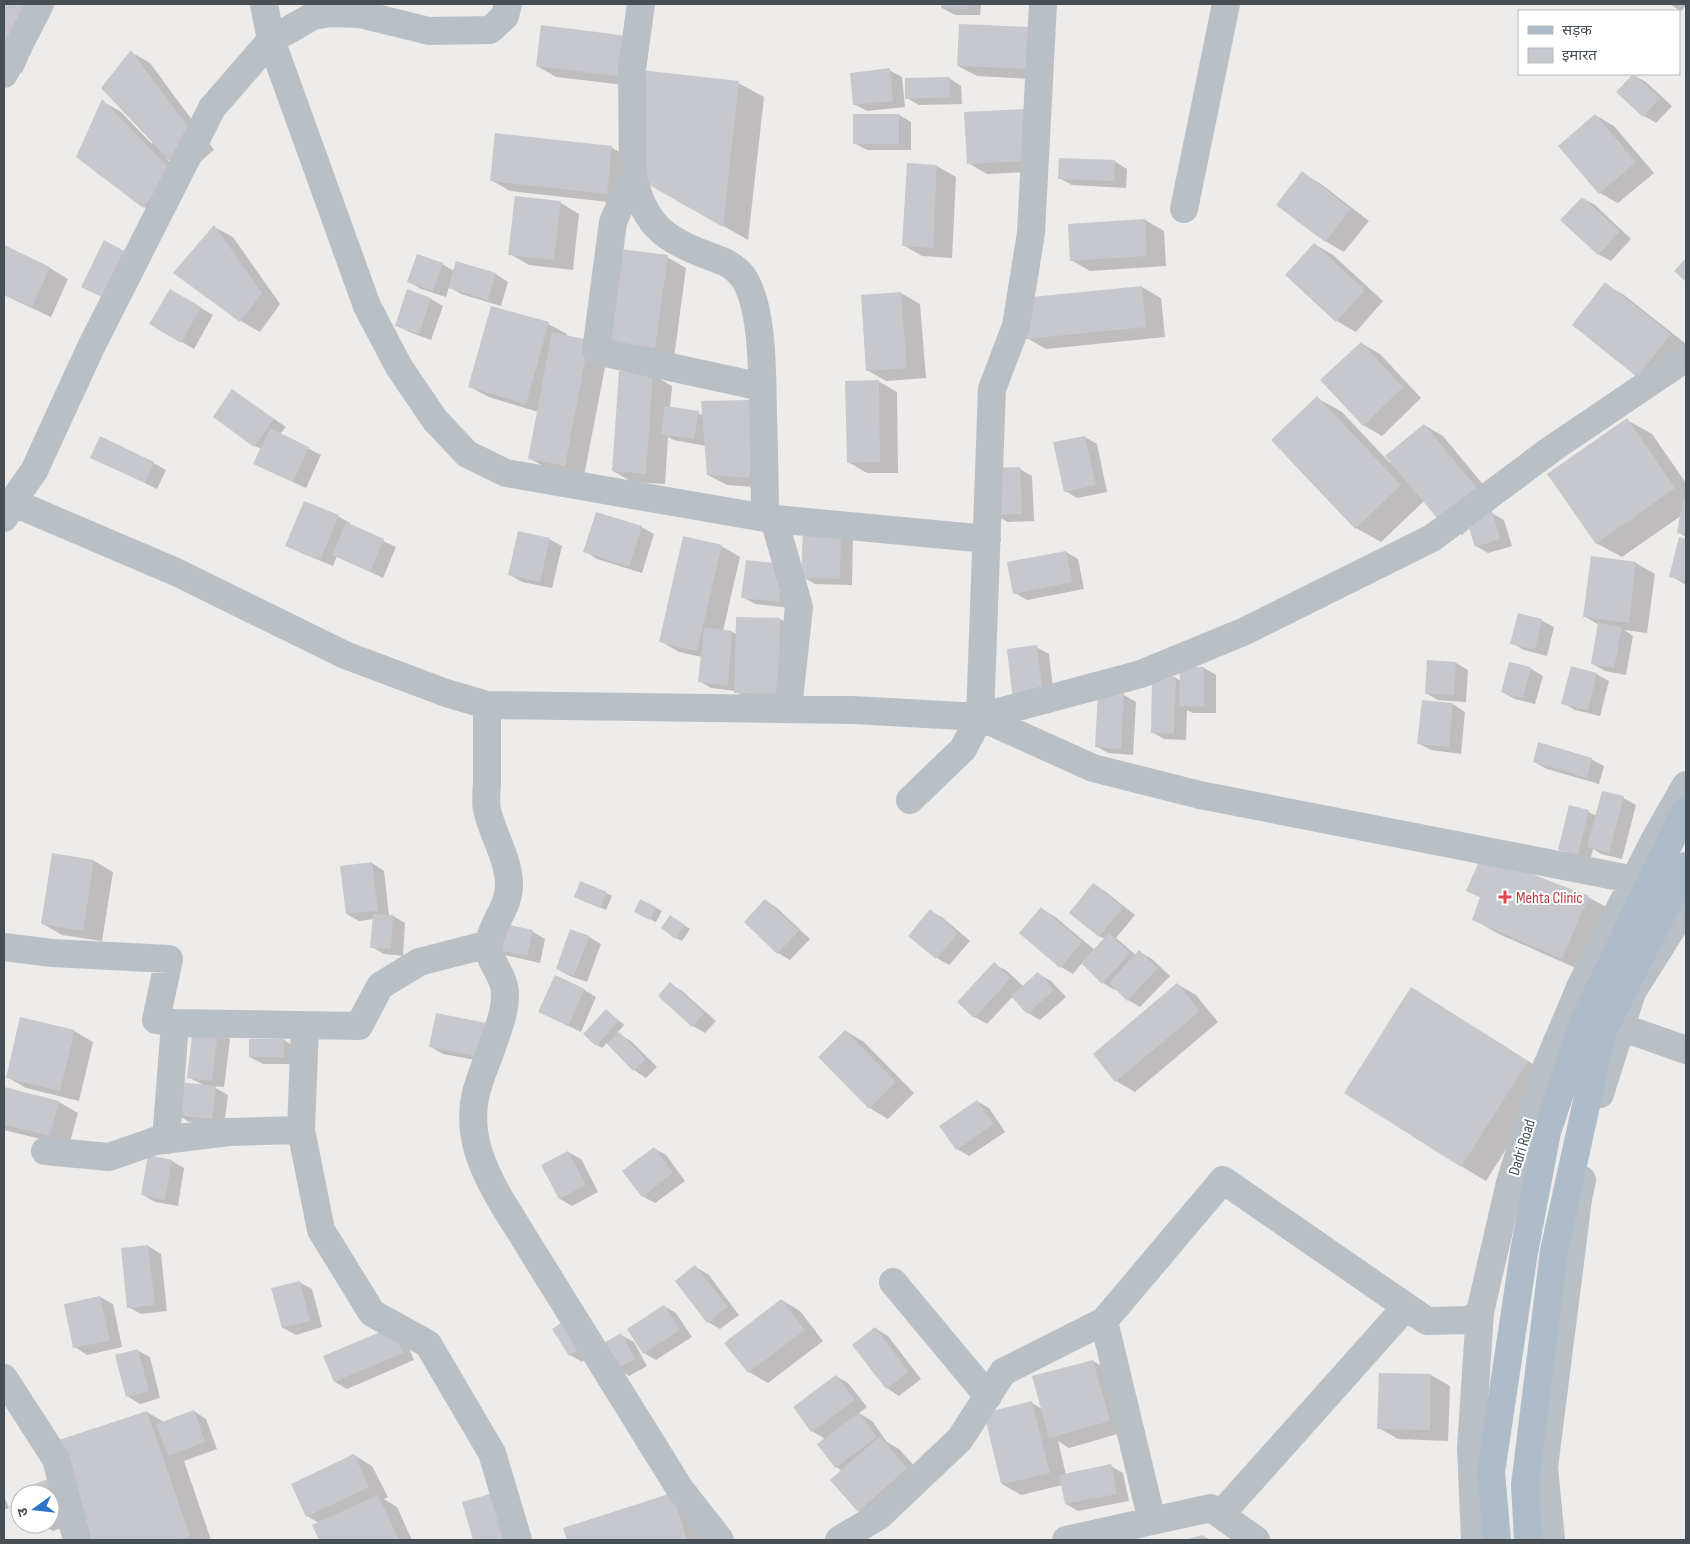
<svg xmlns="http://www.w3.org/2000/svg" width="1690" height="1544" font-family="'Sofia Sans Condensed','Noto Sans Devanagari',sans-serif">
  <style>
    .shadow { fill: #0003 }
    .building { fill: #c6c8ce }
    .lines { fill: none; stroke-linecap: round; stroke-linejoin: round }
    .minor { stroke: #b8c0c6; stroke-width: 28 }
    .major { stroke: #adbcc8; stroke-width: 28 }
    .health-dot { fill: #e0444e; stroke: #fff; stroke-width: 2 }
    .labels { text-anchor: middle; stroke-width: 4; stroke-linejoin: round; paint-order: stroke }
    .health-label { font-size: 16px; fill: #be3a42; stroke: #fff; text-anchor: start }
    .street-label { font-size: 16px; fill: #464f56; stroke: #fff }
  </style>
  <rect width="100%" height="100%" fill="#eeebeb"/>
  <path class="shadow" d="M4,4h48l-30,69 -18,-8z
    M942,4h39l-1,11h-25l-13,-7z
    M1669,4h17v2l-5,5z
    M960,25l88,55 -71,-4 -19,-10z
    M131,52l19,11 64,87 -25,21 -23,-13 23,24 -26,35 -19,-10 -66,-50 24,-56 19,11 31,32 1,-2z
    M537,66l106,6 95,11 26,14 -16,143 -103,-59 -3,-94 -86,-10z
    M889,70l13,7 3,30 -38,4 -13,-7z
    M1633,75l13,7 26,24 -16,17 -12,-7z
    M949,78l12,8 1,18 -43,1 -12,-7z
    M1023,111l22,60 -58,3 -19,-11z
    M899,115l12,7v28h-44l-13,-7z
    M1595,115l19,11 40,47 -36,30 -18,-10z
    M612,148l19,10 -5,46 -116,-13 -19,-11z
    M1114,161l13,8 -1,19 -54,-3 -13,-7z
    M908,164l29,2 19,11 -4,81 -30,-2 -19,-11z
    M1303,173l18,11 48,37 -25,31 -19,-11z
    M1582,198l13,7 36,34 -20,22 -13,-7z
    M561,203l18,11 -6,56 -44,-5 -19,-11z
    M1145,220l19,11 2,35 -76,5 -19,-11z
    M214,227l19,10 47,67 -20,28 -19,-11 -66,-48z
    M1314,244l19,11 50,46 -27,31 -19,-11z
    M4,247l46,21 18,11 -17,38 -47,-22z
    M667,257l19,11 -12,90 -65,-18z
    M456,263l40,11 12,8 -7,24 -40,-12 -12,-7 -3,10 -25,-8 -12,-7 33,-18 12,7z
    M1605,284l19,11 62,49v5l-48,27z
    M1142,287l19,11 4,39 -119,12 -19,-11z
    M170,290l43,25 -19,34 -43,-25z
    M901,293l19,11 6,74 -40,3 -19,-11z
    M431,299l12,7 -12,34 -22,-8 -13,-7z
    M548,324l19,10v2l41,16 -24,124 -36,-7 -19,-11 9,-46 -49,-15 -19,-10z
    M1361,343l19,11 41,44 -39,38 -19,-11z
    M653,375l19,11 -2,22 28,5 6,3 45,-14 20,86 -42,-3 -19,-10 -2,-29 -32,-6 -6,-3 -3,47 -33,-2 -19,-11z
    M878,381l19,11 1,81h-31l-19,-11z
    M233,391l53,36 -6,7 41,21 -15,33 -39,-18 -6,-21 -6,-3z
    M1317,398l25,14 48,51 34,-38 19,11 56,68 -9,8 14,8 8,26 -24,7 -12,-7 -6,-18 -8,7 -19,-11 -19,-23 -43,41 -25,-14z
    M1627,420l25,14 34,49v54l-7,-4 3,-18 -60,42 -26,-14z
    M1085,437l12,7 10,48 -30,6 -12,-7z
    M91,457l62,6 13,7 -9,19z
    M1020,469l12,7 2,45 -26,1 -13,-7z
    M338,516l12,7v2l46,22 -13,31 -46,-22 -4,10 -34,-14 -12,-7z
    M641,527l13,7 -12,39 -45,-14 -12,-8z
    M840,531l13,7 -1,47 -37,-1 -12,-7z
    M1680,538l6,2v45l-15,-9z
    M549,539l13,7 -10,42 -30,-6 -12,-7z
    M721,546l19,11 -17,74 9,1 4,2 1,-16 43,1 19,11 -2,74 -43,-1 -19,-12 -24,-3 -12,-7 3,-24 -23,-5 -19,-11z
    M1066,552l12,7 6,30 -57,11 -12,-7z
    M1636,563l19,11 -8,59 -23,-3 9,6 -7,39 -21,-4 -12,-7 6,-39 -15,-9z
    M783,566l9,42 -37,-4 -13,-7z
    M1541,620l13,7 -7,29 -23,-6 -12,-7z
    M1036,647l13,7 6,50 -28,3z
    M1456,663l12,7 -2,32 -28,-2 -12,-7z
    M1181,668h23l12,7v38h-23l-6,-3 -1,30 -22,-1 -12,-7 24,-54 5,3z
    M1530,668l13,8 -8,28 -20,-5 -13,-7z
    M1596,674l13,7 -9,35 -25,-6 -12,-7z
    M1124,695l12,7 -3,53 -25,-2 -12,-7z
    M1453,704l12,8 -4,42 -30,-4 -13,-7z
    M1591,759l13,7 -5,18 -52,-15 -13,-7z
    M1623,798l13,7 -14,54 -21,-5 -8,-5 -3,12 -18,-5 -12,-7 28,-37 9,4z
    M53,854l41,7 19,11 -11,69 -40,-6 -19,-11z
    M372,863l12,8 5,45h4l12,7 -2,33 -19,-2 -12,-7 2,-28 -15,2 -12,-7z
    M1094,884l12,8 29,23 -19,23 20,17 4,-3 12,7 18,17 -30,31 -12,-7 -12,-11 -1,1 -12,-7 -21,-20 -9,11 -12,-7 -20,-58 13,7 41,34 10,-11 -6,-3z
    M1467,890l121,7 25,14 -26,62 -88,-39 -25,-14 7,-22z
    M606,893l6,3 -6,14 -25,-10z
    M641,900l21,11 -6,11 -21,-11z
    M765,900l12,8 33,31 -20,21 -12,-7 -33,-31z
    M931,911l12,7 27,23 -21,24 -12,-7 -27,-23z
    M676,920l14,9 -8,12 -6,-3z
    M571,930l18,7 12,7 -14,38 -17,-6 -13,-7z
    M533,932l12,7 -5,24 -35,-8 -12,-7z
    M994,964l13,7 17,16 14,-13 13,7 15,16 -26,23 -12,-7 -15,-17 -26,28 -12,-7 -16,-15z
    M670,984l12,7 34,30 -11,12 -12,-7z
    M1177,984l19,11 22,27 -83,70 -19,-11z
    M1412,988l140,88 -66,105 -25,-15z
    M584,990l12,7 -15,35 -29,-14z
    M607,1011l17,14 -7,8 14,8 26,26 -11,11 -12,-8 -27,-27 -5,5 -5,-3z
    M437,1015l60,49 -54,-10 -12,-7z
    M74,1031l19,11 -14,59 -53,-13 -19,-11z
    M846,1031l18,11 50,51 -26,26 -18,-11z
    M218,1032l12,7 -6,48 -12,-1 16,9 -4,31 -35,-4 -12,-8 28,-28 -17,-9z
    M284,1040l12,8v16h-33l-13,-7z
    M4,1088l55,14 19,11 -9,33 -65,-16z
    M977,1101l12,7 16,24 -36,24 -12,-7z
    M654,1148l12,7 19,26 -30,22 -13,-7z
    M568,1152l13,7 17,33 -26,14 -12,-7 -18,-33z
    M172,1161l12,7 -6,38 -23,-4 -12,-7z
    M148,1246l13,8 6,57 -26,3 -13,-7z
    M695,1267l13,7 31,41 -19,14 -12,-7z
    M299,1282l13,7 10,38 -26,8 -13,-7z
    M100,1297l13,7 9,43 -35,8 -12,-8z
    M782,1300l18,11 23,30 -55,42 -19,-11z
    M664,1306l12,7 16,24 -36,23 -12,-7z
    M582,1326l17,25 -17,11 -12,-7z
    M875,1328l13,8 33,43 -22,17 -12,-8z
    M621,1335l13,7 13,24 -18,10 -12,-8z
    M404,1336l10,24 -67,29 -12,-7z
    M137,1350l13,7 10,41 -20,6 -13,-8z
    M1093,1361l19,11 16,59 -59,17 -11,-7 8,34 45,-9 12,7 6,28 -51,10 -12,-7 -4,-19 -41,10 -19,-11 30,-81 10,6z
    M1380,1374l51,1 19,11 -2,55 -50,-2 -19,-11z
    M836,1376l12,7 19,24 -8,6 13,8 15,21 12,7 27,30 -48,43 -19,-11 -17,-40 -6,-4 -11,-28 -13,-8z
    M194,1411l12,8 11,30 -33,12 27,79h-121l57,-128 17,10z
    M354,1455l18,11 16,31 -4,2 13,8 15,33h-92l-7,-15 6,-2 -12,-7z
    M54,1478l25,44 -26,9 -12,-7h9v-30h-20z
    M671,1494l36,46h-139l-3,-11z
    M4,1496l5,12 -5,2z
    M1203,1536l8,4h-24z"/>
  <path class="building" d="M4,4h25l-25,57z
    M941,4h27v5l-27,-1z
    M959,24l72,3 -2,42 -72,-3z
    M541,25l87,11 -5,41 -87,-11z
    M131,50l65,88 -26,23 -69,-73z
    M890,68l3,33 -40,4 -3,-32z
    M640,70l99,11 -16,146 -79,-45z
    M1633,74l27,24 -17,19 -27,-25z
    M949,77l1,20 -45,2v-21z
    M102,99l69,71 -28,38 -67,-51z
    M1024,109l2,52 -59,3 -3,-52z
    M853,114h46v30h-46z
    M1595,114l41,48 -37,32 -41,-48z
    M495,133l117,13 -5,48 -117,-13z
    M1059,158l56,2 -1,21 -56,-2z
    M907,163l30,2 -4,83 -31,-2z
    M1302,171l49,38 -26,33 -49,-37z
    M515,196l46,5 -7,59 -46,-5z
    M1582,197l38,34 -22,24 -38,-35z
    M1145,219l2,37 -77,5 -2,-37z
    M214,225l48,68 -22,29 -67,-49z
    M104,240l22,12 -22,46 -23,-11z
    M1314,243l51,47 -29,32 -51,-47z
    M4,245l46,22 -18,40 -28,-13z
    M620,249l48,6 -13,93 -47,-7z
    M417,254l26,9 -10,28 -26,-9z
    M1686,258v24l-12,-11z
    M456,261l40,12 -8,27 -40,-12z
    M1605,282l66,52 -34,43 -65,-52z
    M1142,286l4,41 -120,12 -4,-41z
    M170,289l31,18 -20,36 -32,-19z
    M407,289l24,9 -12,36 -24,-8z
    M901,292l6,76 -41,3 -5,-76z
    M491,306l58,16 -23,82 -58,-17z
    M552,332l37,8 -24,126 -37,-7z
    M1361,342l42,45 -40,39 -43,-46z
    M619,371l34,3 -7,100 -34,-3z
    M879,380l1,82 -33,1 -2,-82z
    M232,389l42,30 -20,28 -41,-30z
    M1317,396l84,89 -46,44 -84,-89z
    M750,400v78l-43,-3 -6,-74z
    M665,406l34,5 -5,28 -33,-5z
    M1627,418l48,70 -79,56 -49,-70z
    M1424,424l57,69 -38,32 -58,-69z
    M270,428l39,19 -16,35 -40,-18z
    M100,436l54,26 -9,21 -55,-25z
    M1085,436l11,49 -32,7 -11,-50z
    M1020,467l2,47 -28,1 -2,-47z
    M1683,499h3v36l-9,-2z
    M304,501l35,14 -19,45 -35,-14z
    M1492,511l8,28 -25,8 -9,-28z
    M596,512l46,14 -13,41 -46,-15z
    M346,522l38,17 -14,33 -38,-17z
    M803,528l38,1 -1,50 -39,-1z
    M518,531l32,7 -10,44 -32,-7z
    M683,536l39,9 -25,106 -38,-9z
    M1679,537l7,2v42l-17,-4z
    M1066,551l6,31 -59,12 -6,-32z
    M1591,556l45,6 -7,61 -46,-6z
    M746,560l38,4 -5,38 -38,-4z
    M1518,613l24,6 -7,31 -25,-6z
    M736,617l44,1 -1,76 -45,-1z
    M1598,623l24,4 -8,41 -23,-4z
    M704,627l28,4 -4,55 -30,-4z
    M1037,645l6,52 -30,4 -6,-52z
    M1427,660l29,2 -2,33 -29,-1z
    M1509,662l22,5 -8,31 -22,-6z
    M1180,666l24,1v40l-25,-1z
    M1571,666l26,7 -9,37 -27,-6z
    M1152,676l24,1 -2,57 -23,-1z
    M1098,692l26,1 -3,56 -26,-2z
    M1422,700l31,3 -4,44 -32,-3z
    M1538,742l54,16 -5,20 -54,-16z
    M1602,791l22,5 -15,57 -22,-6z
    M1569,805l20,5 -11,45 -20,-5z
    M52,853l42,7 -11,71 -42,-7z
    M1482,855l107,41 -27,63 -90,-39 8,-23 -14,-6z
    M372,862l6,49 -32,3 -6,-48z
    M580,881l27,11 -7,16 -26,-11z
    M1093,883l30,24 -24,30 -30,-24z
    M640,899l16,8 -6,13 -16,-8z
    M765,899l34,32 -22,23 -33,-32z
    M1041,907l41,35 -22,26 -41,-35z
    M930,909l28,24 -22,26 -28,-23z
    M373,914l20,1 -2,34 -21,-1z
    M670,915l15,10 -10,14 -14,-11z
    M497,922l36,8 -6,26 -36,-7z
    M570,929l19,7 -15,40 -18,-7z
    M1109,933l21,20 -28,31 -21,-21z
    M1139,950l19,18 -31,33 -18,-18z
    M994,962l17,16 -37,40 -17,-16z
    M1038,972l16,18 -27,24 -16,-18z
    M555,975l30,14 -17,37 -30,-14z
    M670,982l34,31 -12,14 -34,-31z
    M1177,983l23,28 -85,71 -22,-28z
    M1411,987l117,74 -67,106 -117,-74z
    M606,1009l13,12 -23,25 -13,-12z
    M436,1013l55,11 -6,34 -56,-11z
    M20,1017l55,13 -15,61 -54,-13z
    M193,1028l25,3 -6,50 -25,-3z
    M845,1030l51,52 -27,27 -51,-52z
    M619,1032l27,27 -13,12 -26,-27z
    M249,1039h35v18h-35z
    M179,1082l37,4 -4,33 -37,-4z
    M4,1087l55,14 -9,35 -46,-11z
    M977,1100l17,24 -38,26 -17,-24z
    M654,1147l19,26 -31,24 -20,-26z
    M568,1151l18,34 -27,14 -18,-34z
    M148,1155l24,5 -7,40 -24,-5z
    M148,1245l7,60 -28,3 -6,-60z
    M695,1265l33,42 -21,16 -32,-42z
    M300,1281l10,40 -28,7 -11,-40z
    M100,1296l10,45 -37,7 -9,-44z
    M781,1299l24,31 -57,43 -24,-30z
    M664,1305l16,25 -37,24 -16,-25z
    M570,1317l17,27 -18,12 -17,-27z
    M392,1327l11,26 -69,29 -11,-26z
    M875,1327l34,45 -23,17 -34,-44z
    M621,1333l14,26 -19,10 -14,-25z
    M138,1349l11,42 -23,6 -11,-42z
    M1093,1360l17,61 -61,17 -17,-62z
    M1379,1373l52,1 -1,56 -53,-1z
    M836,1375l19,25 -44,32 -18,-25z
    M1032,1401l18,72 -49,11 -17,-71z
    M194,1410l11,32 -37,14 -12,-32z
    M147,1411l43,125 -14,4h-88l-29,-100z
    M859,1412l18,25 -42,31 -18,-24z
    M880,1436l27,32 -49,44 -28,-32z
    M354,1454l15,33 -63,30 -15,-33z
    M1111,1464l6,30 -52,10 -6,-29z
    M54,1477l14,38 -18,6v-27h-22l-2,-7z
    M497,1492l14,48h-38l-11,-38z
    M672,1493l15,47h-120l-4,-12z
    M378,1495l21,45h-80l-7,-15z
    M1203,1535l2,5h-21z"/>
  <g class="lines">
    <path class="minor" d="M264,4l7,36 96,266 32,61 36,53 32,34 39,19 259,45 222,21
      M641,4l-9,65 1,107c11,48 31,64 76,80 14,5 25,9 34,21 21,30 19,102 20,138 1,34 2,68 2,103
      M4,74l36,-70
      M633,176l-20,46 -17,129 166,36
      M1184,209l42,-205
      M12,502l164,70 169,83 101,38 41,12 366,5 127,7 113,51 107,27 435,85 51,21
      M4,518l8,-16 22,-31 57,-124 121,-239 59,-68 42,-24 18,-3 29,1 69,17 61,-1 15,-14 3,-12
      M774,519l25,88 -11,102
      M487,705c0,25 0,50 0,75 0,10 -2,21 0,30 6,25 21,48 22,73 1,23 -16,38 -20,60 -3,16 15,31 16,49 1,19 -7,37 -13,55 -5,15 -12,30 -16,46 -10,41 7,77 27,111l177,285 40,51
      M980,717l161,-43 102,-42 189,-94 121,-90 133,-90
      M910,800l53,-51 17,-32 12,-328 24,-63 15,-93 12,-229
      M4,947l48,6 117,6 -13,61 19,3
      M305,1026l-4,104 20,100 51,83 56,31 64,109 26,87
      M1621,1027l65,23
      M1600,1094l32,-102 54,-86
      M166,1140l9,-117 184,3 21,-40 39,-24 70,-18
      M45,1151l64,6 46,-16 74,-9 72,-2
      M893,1282l95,114
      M4,1378l52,81 21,81
      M1221,1514l185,-207
      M1152,1521l-48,-200 119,-141 204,141 43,-1 10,-8
      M839,1540l40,-24 81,-77 43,-67 101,-51
      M1066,1540l145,-32 45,32
      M1475,1540l-4,-92 9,-136 30,-129 36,-115 36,-85 74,-146 30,-52
      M1551,1540l-7,-73 34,-268 4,-19"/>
    <path class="major" d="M1497,1540l-6,-68 33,-220 23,-120 36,-109 98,-204 5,-8
      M1528,1540l-3,-55 29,-234 48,-218 84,-167"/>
  </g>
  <path class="health-dot" d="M1502.5 889.5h5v5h5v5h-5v5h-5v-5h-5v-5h5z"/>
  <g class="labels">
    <g class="health-label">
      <text x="1516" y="903">Mehta Clinic</text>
    </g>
    <g class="street-label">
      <text transform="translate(1521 1147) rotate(-73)" y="6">Dadri Road</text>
    </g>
  </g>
  <rect width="1690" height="1544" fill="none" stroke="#464f56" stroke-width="10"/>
  <rect x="1518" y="10" width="162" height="65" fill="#ffffff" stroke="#b5b9bb"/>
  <rect x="1528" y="26" width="25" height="8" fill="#adbcc8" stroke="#b5b9bb"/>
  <text x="1562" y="35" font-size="15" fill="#464f56">सड़क</text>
  <rect x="1528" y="48" width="25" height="15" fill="#c6c8ce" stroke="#b5b9bb"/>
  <text x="1562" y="60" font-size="15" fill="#464f56">इमारत</text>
  <g transform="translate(35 1509) rotate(255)"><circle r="24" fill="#ffffff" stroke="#b5b9bb"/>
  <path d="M0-4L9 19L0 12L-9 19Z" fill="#2b74c8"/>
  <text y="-8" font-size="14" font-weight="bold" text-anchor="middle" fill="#464f56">उ</text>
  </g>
</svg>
